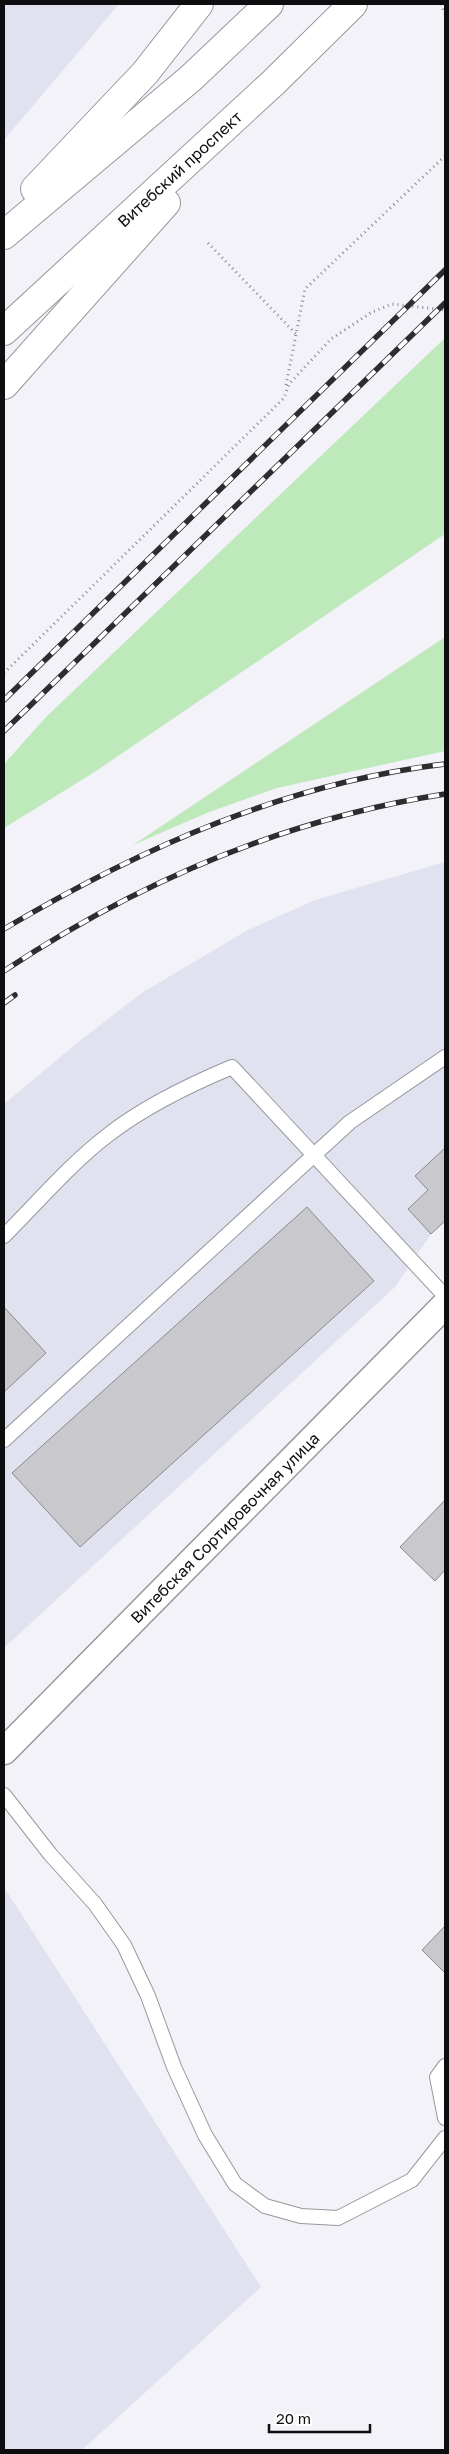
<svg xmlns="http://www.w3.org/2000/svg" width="449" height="2454" font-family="'Golos Text',sans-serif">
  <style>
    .built { fill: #e1e2ef }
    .green { fill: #bde9bb }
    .building { fill: #c8c8cd; stroke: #8a8a8f }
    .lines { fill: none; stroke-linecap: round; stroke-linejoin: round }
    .lane-casing { stroke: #97979c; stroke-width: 16 }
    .street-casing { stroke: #97979c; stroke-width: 29 }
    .primary-casing { stroke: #97979c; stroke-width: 30 }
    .path { stroke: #8a8a8e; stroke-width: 3; stroke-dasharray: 1 4; stroke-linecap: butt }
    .lane { stroke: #fff; stroke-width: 14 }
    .street { stroke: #fff; stroke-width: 26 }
    .primary { stroke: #fff; stroke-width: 28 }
    .rail-casing { stroke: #2d2d2f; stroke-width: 5.5 }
    .rail { stroke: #fff; stroke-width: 4; stroke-dasharray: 11; stroke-linecap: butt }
    .labels { text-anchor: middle; stroke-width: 4; stroke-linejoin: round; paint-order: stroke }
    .street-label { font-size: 16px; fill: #0e0e10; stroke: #fff }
  </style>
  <rect width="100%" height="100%" fill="#f2f2f8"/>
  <path class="built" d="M4,4h115l-115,136z
    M445,862v359l-14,13 -36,53 -391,361v-544l73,-61 66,-51 105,-62 67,-30z
    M4,1887l257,400 -179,163h-78z"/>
  <path class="green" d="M445,338v196l-352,239 -89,55v-64l42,-47z
    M445,637v114l-168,37 -68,24 -76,33z"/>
  <path class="building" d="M445,1148v73l-14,13 -23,-25 20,-19 -13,-14z
    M307,1207l67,74 -294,266 -68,-74z
    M4,1307l42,46 -42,39z
    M445,1500v70l-10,11 -35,-34z
    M445,1926v47l-23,-23z"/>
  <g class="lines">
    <g class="lane-casing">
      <path id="lane" d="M4,1236c34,-34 66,-72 104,-101 37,-29 81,-50 124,-68l213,229
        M4,1440l346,-318 95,-65
        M4,1795l46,59 45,50 29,41 24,51 26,71 31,68 30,49 30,22 36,10 37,2 74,-38 33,-42
        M445,2066l-8,11 8,41"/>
    </g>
    <g class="street-casing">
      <g id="street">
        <path id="s1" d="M4,1751l441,-446"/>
      </g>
    </g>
    <g class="primary-casing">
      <g id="primary">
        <path d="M35,189l110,-116 54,-69"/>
        <path d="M4,235l187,-157 78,-74"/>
        <path id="s2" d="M4,331l270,-249 79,-78"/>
        <path d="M4,385l162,-182"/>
      </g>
    </g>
    <path class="path" d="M441,4l4,10
      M208,243l88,91
      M286,385l19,-96 140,-133
      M4,673l280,-275 5,-14 42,-45 41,-27 20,-8 53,6"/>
    <use href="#lane" class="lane"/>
    <use href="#street" class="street"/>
    <use href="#primary" class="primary"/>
    <g class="rail-casing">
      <path id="rail" d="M4,700l441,-430
        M4,731l441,-428
        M4,929c137,-81 282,-146 441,-165
        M4,971c134,-89 281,-152 441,-177
        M4,1003l11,-8"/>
    </g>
    <use href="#rail" class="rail"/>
  </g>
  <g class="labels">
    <g class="street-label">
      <text dy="6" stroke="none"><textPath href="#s2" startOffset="239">Витебский проспект</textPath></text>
      <text dy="6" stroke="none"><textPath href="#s1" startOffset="314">Витебская Сортировочная улица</textPath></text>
    </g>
  </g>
  <rect width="449" height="2454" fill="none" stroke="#0e0e10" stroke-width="10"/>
  <path d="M269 2424v8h101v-8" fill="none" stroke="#0e0e10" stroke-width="2.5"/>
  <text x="276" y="2424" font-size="15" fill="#0e0e10" stroke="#ffffff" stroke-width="4" paint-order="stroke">20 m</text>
</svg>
